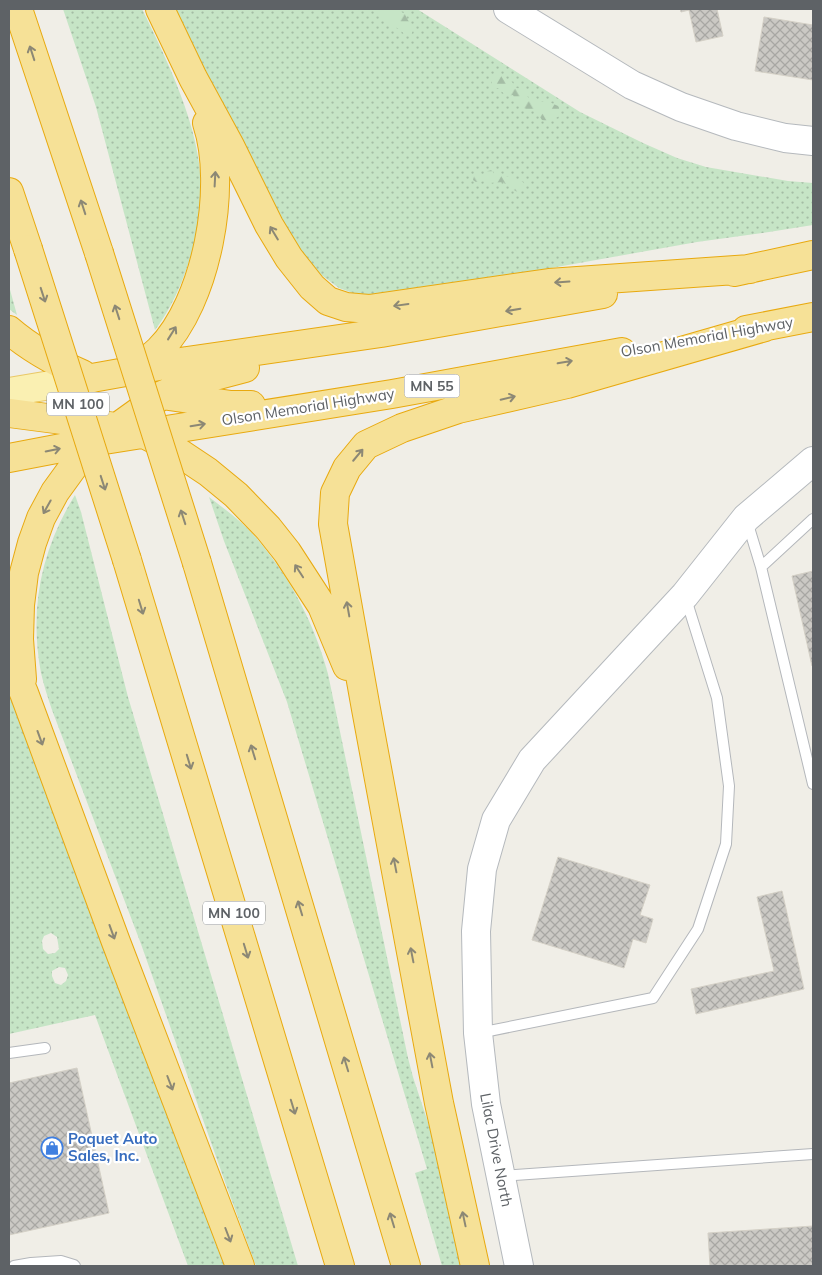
<svg xmlns="http://www.w3.org/2000/svg" width="822" height="1275" font-family="Mulish,sans-serif">
  <style>
    .grass { fill: url(#grass-dots); fill-rule: evenodd }
    .forest { fill: url(#forest-firs) }
    .building { fill: url(#building-cross-hatch); stroke: #d4d0c6 }
    .lines { fill: none; stroke-linecap: round; stroke-linejoin: round }
    .lane-casing { stroke: #b4b7bb; stroke-width: 12 }
    .secondary-casing { stroke: #b5b9bd; stroke-width: 30 }
    .primary-casing { stroke: #e9c867; stroke-width: 30 }
    .highway-casing { stroke: #e8a90f; stroke-width: 30 }
    .lane { stroke: #fff; stroke-width: 10 }
    .secondary { stroke: #fff; stroke-width: 28 }
    .primary { stroke: #faf0b2; stroke-width: 28 }
    .highway { stroke: #f6e197; stroke-width: 28 }
    .highway-bridge-casing { stroke: #e8a90f; stroke-width: 30; stroke-linecap: butt }
    .highway-bridge { stroke: #f6e197; stroke-width: 28 }
    .oneway { stroke: #8c8875 }
    .labels { text-anchor: middle; stroke-width: 4.5; stroke-linejoin: round; paint-order: stroke }
    .shield { fill: #fff; stroke: #8e9194; stroke-width: 1 }
    .shield-label { font-size: 14px; font-weight: bold; fill: #5e6266 }
    .street-label { font-size: 15px; fill: #5e6266; stroke: #fff }
    .shop-label { font-size: 15px; font-weight: bold; fill: #366cbe; stroke: #fff; text-anchor: start }
  </style>
  <defs>
    <pattern id="grass-dots" width="8" height="8" patternUnits="userSpaceOnUse" patternTransform="scale(1.25)"><rect width="8" height="8" fill="#c6e5c6"/><path d="M2 2h.1M6 6h.1" fill="none" stroke="#a4bda5" stroke-width="1.8" stroke-linecap="round"/></pattern>
    <pattern id="forest-firs" width="22" height="20" patternUnits="userSpaceOnUse" patternTransform="scale(1.25)"><rect width="22" height="20" fill="#c6e5c6"/><path d="M5 1l3.5 6h-7zM16 11l3.5 6h-7z" fill="#a4bda5"/></pattern>
    <pattern id="building-cross-hatch" width="8" height="8" patternUnits="userSpaceOnUse" patternTransform="scale(1.25)"><rect width="8" height="8" fill="#cbc9c4"/><path d="M0 0l8 8M0 8l8-8" fill="none" stroke="#a8a7a3"/></pattern>
  </defs>
  <rect width="100%" height="100%" fill="#f0eee7"/>
  <path class="grass" d="M63,9h79c26,53 58,118 59,178 1,24 -4,49 -11,71 -8,26 -19,51 -35,72l-59,-223z
    M176,9h241l163,103 63,31 34,15 29,9 82,14 25,2v42l-44,7 -72,10 -303,54h-33l-22,-8 -19,-14 -26,-30 -32,-53z
    M9,286l8,29 -8,-6z
    M75,495l6,17 47,185 170,569h-42l-31,-84 -84,-238 -89,-234c-4,-12 -8,-24 -11,-37 -12,-64 0,-123 34,-178z
    M209,497c17,13 35,26 49,43 33,39 57,85 70,134l80,384 5,19 32,97 23,92h-26l-27,-93 12,-4 -140,-467 -63,-161z
    M9,685l217,581h-38l-93,-251 -86,19zM51,933l6,4 2,12 -4,4 -7,1 -5,-5 -1,-8 2,-5zM59,967l6,1 3,7 -2,6 -5,4 -6,-2 -3,-7v-5z"/>
  <path class="forest" d="M372,9h24l9,5c2,7 6,8 9,14l-3,7 -7,-1c-5,-8 -16,-7 -21,-19l-8,-2z
    M496,74l9,2 2,4 5,2 4,6 7,1 4,3v4l3,3 6,-1 5,4 6,-1 11,5 3,8c-6,6 -11,7 -19,6l-6,-9c-14,-3 -17,-2 -23,-16l-6,1 -6,-5v-3h-6l-3,-4v-5z
    M492,170l2,4 5,-1 4,1 1,3c4,-1 7,-1 9,3 6,0 9,0 12,5v4c-5,4 -10,4 -13,-2l-7,-2 -1,-3 -16,1 -4,-2 -8,1 -3,-2 1,-4 5,-3 5,2 4,-4z"/>
  <path class="building" d="M680,9h37l6,27 -27,6 -7,-32 -8,2z
    M764,17l49,8v55l-58,-9z
    M813,571v95h-1l-20,-90z
    M558,857l92,28 -10,30 13,4 -7,24 -13,-4 -9,29 -92,-28z
    M782,891l22,98 -108,25 -5,-25 83,-18 -17,-74z
    M77,1068l32,145 -100,22v-152z
    M813,1226v40h-103l-2,-33z"/>
  <g class="lines">
    <g class="lane-casing">
      <path id="lane" d="M747,521l14,46 52,217
        M761,567l52,-48
        M479,1033l174,-35 45,-69 28,-85 3,-58 -12,-88 -31,-99
        M9,1053l36,-5
        M501,1176l312,-22
        M14,1266l17,-3 30,-2 13,4 1,1"/>
    </g>
    <g class="secondary-casing">
      <path id="secondary" d="M508,9l124,76 49,22 55,19 49,12 28,3
        M519,1266l-33,-162 -8,-71 -2,-102 6,-62 14,-49 36,-60 153,-165 61,-77 67,-57"/>
    </g>
    <g class="primary-casing">
      <path id="primary" d="M9,392l83,-14"/>
    </g>
    <g class="highway-casing">
      <path id="highway" d="M18,9l81,244
        M160,9l33,69 37,68 39,79 20,33 23,29 16,14 18,6 23,2 180,-26 201,-14
        M9,192l19,57
        M734,272l79,-17
        M9,330c22,19 46,32 73,44
        M746,330l67,-13
        M134,367c8,-4 18,-10 25,-17 48,-48 69,-164 48,-227
        M92,378l95,-17 194,-28 222,-39
        M162,395l69,10h20
        M9,413l107,14 26,6 33,17 33,22 28,23 32,33 19,24 35,54 25,60
        M9,458l89,-17 294,-47 230,-42
        M127,560l213,706
        M197,563l209,703
        M9,658l15,35 92,249 124,324
        M22,679l-3,-40 1,-34 4,-32 8,-30 9,-25 14,-26 21,-29 22,-22 64,-46 30,-13 53,-14
        M475,1266l-36,-163 -73,-394 -33,-185 2,-31 12,-25 19,-23 36,-17 56,-19 109,-25 198,-57"/>
    </g>
    <use href="#lane" class="lane"/>
    <use href="#secondary" class="secondary"/>
    <use href="#primary" class="primary"/>
    <use href="#highway" class="highway"/>
    <g class="highway-bridge-casing">
      <path id="highway-bridge" d="M28,249l99,311
        M99,253l98,310"/>
    </g>
    <use href="#highway-bridge" class="highway-bridge"/>
  </g>
  <defs><path id="oneway-shaft" d="M-6 0H5M1.5-3L5.5 0L1.5 3" fill="none" stroke-width="1.6" stroke-linecap="round" stroke-linejoin="round" transform="scale(1.25)"/></defs>
  <g class="oneway">
    <use href="#oneway-shaft" transform="translate(32 53) rotate(-108)"/>
    <use href="#oneway-shaft" transform="translate(215 179) rotate(-87)"/>
    <use href="#oneway-shaft" transform="translate(83 207) rotate(-108)"/>
    <use href="#oneway-shaft" transform="translate(274 233) rotate(-121)"/>
    <use href="#oneway-shaft" transform="translate(562 282) rotate(176)"/>
    <use href="#oneway-shaft" transform="translate(43 295) rotate(72)"/>
    <use href="#oneway-shaft" transform="translate(401 305) rotate(172)"/>
    <use href="#oneway-shaft" transform="translate(513 310) rotate(170)"/>
    <use href="#oneway-shaft" transform="translate(117 312) rotate(-108)"/>
    <use href="#oneway-shaft" transform="translate(172 333) rotate(-58)"/>
    <use href="#oneway-shaft" transform="translate(565 362) rotate(-10)"/>
    <use href="#oneway-shaft" transform="translate(508 398) rotate(-13)"/>
    <use href="#oneway-shaft" transform="translate(198 425) rotate(-9)"/>
    <use href="#oneway-shaft" transform="translate(53 450) rotate(-11)"/>
    <use href="#oneway-shaft" transform="translate(358 455) rotate(-50)"/>
    <use href="#oneway-shaft" transform="translate(103 483) rotate(72)"/>
    <use href="#oneway-shaft" transform="translate(47 507) rotate(119)"/>
    <use href="#oneway-shaft" transform="translate(183 517) rotate(-108)"/>
    <use href="#oneway-shaft" transform="translate(299 571) rotate(-123)"/>
    <use href="#oneway-shaft" transform="translate(141 607) rotate(73)"/>
    <use href="#oneway-shaft" transform="translate(348 609) rotate(-100)"/>
    <use href="#oneway-shaft" transform="translate(40 738) rotate(70)"/>
    <use href="#oneway-shaft" transform="translate(253 752) rotate(-107)"/>
    <use href="#oneway-shaft" transform="translate(189 762) rotate(73)"/>
    <use href="#oneway-shaft" transform="translate(395 865) rotate(-101)"/>
    <use href="#oneway-shaft" transform="translate(300 908) rotate(-107)"/>
    <use href="#oneway-shaft" transform="translate(112 932) rotate(70)"/>
    <use href="#oneway-shaft" transform="translate(246 951) rotate(73)"/>
    <use href="#oneway-shaft" transform="translate(412 955) rotate(-101)"/>
    <use href="#oneway-shaft" transform="translate(431 1060) rotate(-101)"/>
    <use href="#oneway-shaft" transform="translate(346 1064) rotate(-107)"/>
    <use href="#oneway-shaft" transform="translate(170 1083) rotate(69)"/>
    <use href="#oneway-shaft" transform="translate(293 1107) rotate(73)"/>
    <use href="#oneway-shaft" transform="translate(464 1219) rotate(-102)"/>
    <use href="#oneway-shaft" transform="translate(392 1220) rotate(-107)"/>
    <use href="#oneway-shaft" transform="translate(228 1235) rotate(69)"/>
  </g>
  <defs>
    <g id="shop-ring" transform="scale(1.125)"><circle r="9.5" fill="#fff" stroke="#3f7fe0" stroke-width="1.5"/><path d="M-5-2.5h2.3a2.7 3.5 0 0 1 5.4 0H5L5.5 6h-11ZM-1.5-2.5h3a1.5 2.3 0 0 0-3 0Z" fill="#3f7fe0"/></g>
  </defs>
  <g fill-rule="evenodd">
    <use href="#shop-ring" x="52" y="1148"/>
  </g>
  <g class="labels">
    <g class="shield">
      <rect x="404.5" y="374.5" width="55" height="23" rx="4"/>
      <rect x="47" y="392.5" width="62" height="23" rx="4"/>
      <rect x="203" y="901.5" width="62" height="23" rx="4"/>
    </g>
    <g class="shield-label">
      <text x="432" y="391">MN 55</text>
      <text x="78" y="409">MN 100</text>
      <text x="234" y="918">MN 100</text>
    </g>
    <g class="street-label">
      <text transform="translate(707 337) rotate(-10)" y="5">Olson Memorial Highway</text>
      <text transform="translate(308 407) rotate(-9)" y="5">Olson Memorial Highway</text>
      <text transform="translate(496 1150) rotate(79)" y="5">Lilac Drive North</text>
    </g>
    <g class="shop-label">
      <text x="68" y="1144">Poquet Auto<tspan x="68" dy="17">Sales, Inc.</tspan></text>
    </g>
  </g>
  <rect width="822" height="1275" fill="none" stroke="#5e6266" stroke-width="20"/>
</svg>
